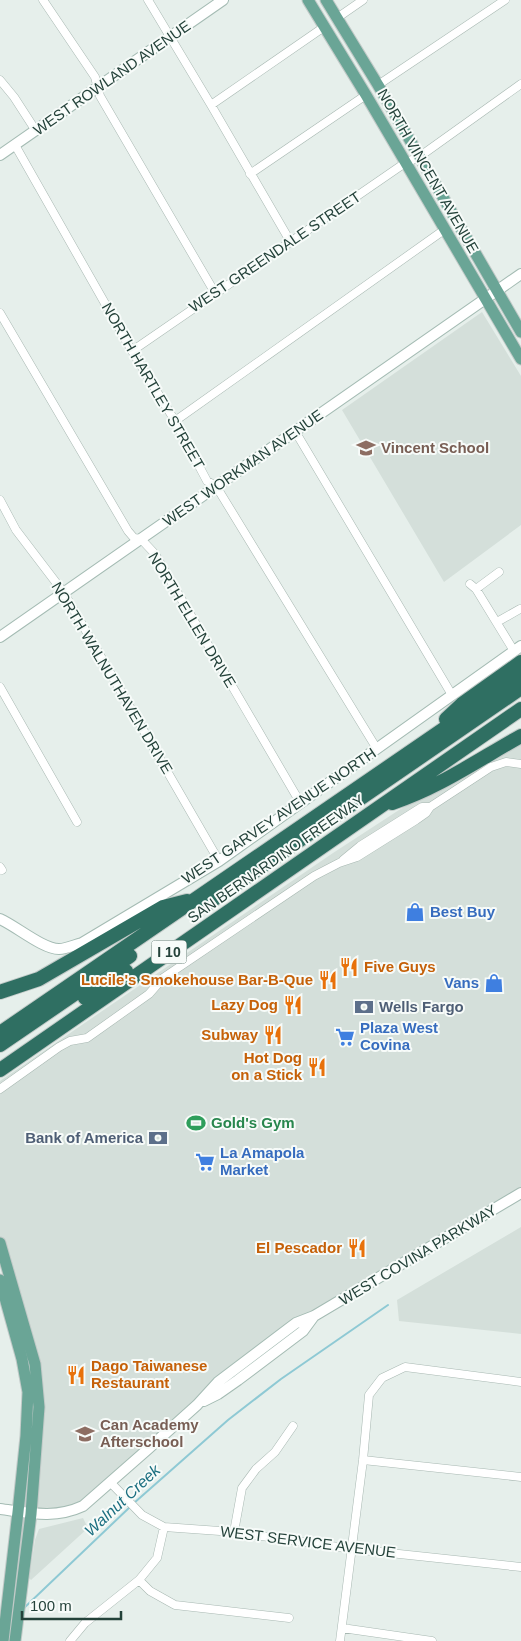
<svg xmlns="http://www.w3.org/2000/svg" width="521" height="1641" font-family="Arial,sans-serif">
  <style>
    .built { fill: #d4dfda }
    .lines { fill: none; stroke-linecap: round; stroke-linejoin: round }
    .stream { stroke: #8ec9d4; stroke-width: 2 }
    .street-casing { stroke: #a8b8b2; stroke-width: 9 }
    .secondary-casing { stroke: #a4bbb3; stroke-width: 12 }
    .primary-casing { stroke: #c2cac8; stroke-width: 13 }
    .highway-casing { stroke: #c2cac8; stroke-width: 16 }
    .street { stroke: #fff; stroke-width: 8 }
    .secondary { stroke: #fff; stroke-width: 10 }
    .primary { stroke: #6aa596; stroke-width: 11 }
    .highway { stroke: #2f6f62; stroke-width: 14 }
    .labels { text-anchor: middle; stroke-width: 4; stroke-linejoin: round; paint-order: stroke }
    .shield { fill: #f7fbf9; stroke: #637a73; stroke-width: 1 }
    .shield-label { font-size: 14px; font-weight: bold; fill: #24423a }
    .street-label { font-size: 15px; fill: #24423a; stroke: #f7fbf9 }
    .education-label { font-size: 15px; font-weight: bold; fill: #785e54; stroke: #f7fbf9; text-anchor: start }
    .shop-label { font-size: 15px; font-weight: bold; fill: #366cbe; stroke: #f7fbf9; text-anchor: start }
    .food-label { font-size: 15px; font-weight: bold; fill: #c56008; stroke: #f7fbf9; text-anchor: end }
    .service-label { font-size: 15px; font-weight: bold; fill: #4e5e75; stroke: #f7fbf9; text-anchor: start }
    .leisure-label { font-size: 15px; font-weight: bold; fill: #27864d; stroke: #f7fbf9; text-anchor: start }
    .water-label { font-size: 16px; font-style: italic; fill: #1c6f80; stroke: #f7fbf9 }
  </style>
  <rect width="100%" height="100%" fill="#e6efeb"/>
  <path class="built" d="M482,312l39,64v149l-77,57 -102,-172z
    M521,737v456l-207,123 -96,71 -128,115 -59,12 4,-150 -35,-120v-163l333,-228 66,-43z
    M521,1227v107l-122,-13 -2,-21z
    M83,1518l5,10 -57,52 -2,-2 6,-38 4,-11z"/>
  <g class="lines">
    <path class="stream" d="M134,1503l94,-83 53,-41 107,-74
      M24,1608l107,-102"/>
    <g class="street-casing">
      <path id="street" d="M43,0l52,77 5,19 115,197
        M148,0l63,105 79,136
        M337,18l26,-18
        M0,80l14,17 22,34
        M378,85l127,-85
        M211,105l113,-78
        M15,145l117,206 43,70 32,60 9,5 161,263
        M250,174l116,-79
        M0,313l128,218 6,7 7,1 14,15 146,250
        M132,351l273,-188 14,-6 102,-73
        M175,421l269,-191
        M295,431l157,264
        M0,500l16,30 48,63 155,268
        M470,584l6,5 38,62
        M476,589l23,-17
        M497,622l23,-13
        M0,687l77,135
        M343,860l17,-14 62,-39h8
        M0,867l2,3
        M0,1089l59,-42 11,-6 17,-3 62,-44 14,-16 151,-102 25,-13 18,-6 59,-37 10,-7 4,-6 61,-40 15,-5 15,2
        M363,1460l158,17
        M110,1482l32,33 22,12 70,5 118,17 169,18
        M234,1532l8,-44 14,-19 19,-17 18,-26
        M139,1580l11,11 25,14 114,13
        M342,1628l90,13
        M70,1641l15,-18 54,-43 18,-22 7,-31
        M340,1641l23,-181 6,-65 13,-17 23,-11 116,15"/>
    </g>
    <g class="secondary-casing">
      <path id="secondary" d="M0,155l223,-155
        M0,637l521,-363
        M0,919c16,7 43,30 59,30 8,0 15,-4 23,-6l137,-82 302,-215
        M204,1401l14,-7 20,-14 65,-49 11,-15
        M0,1509c30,4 55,10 83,-3l65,-57 49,-44 21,-23 70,-53 8,-6 18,-7 207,-123"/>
    </g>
    <g class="primary-casing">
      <path id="primary" d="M308,0l58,95 155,264
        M326,0l52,85 143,247
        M0,1243l35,121 4,43 -8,107 -16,127
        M0,1280l22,79 6,33 -2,44 -8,76 -15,129"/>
    </g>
    <g class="highway-casing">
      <path id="highway" d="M446,719l16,-15 59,-42
        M392,803c46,-15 86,-43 129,-67
        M204,906l317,-218
        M0,992l39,-13 124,-72 24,-6
        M85,998l41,-27
        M0,1033l521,-357
        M0,1045l130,-89
        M0,1070l521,-361"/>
    </g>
    <use href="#street" class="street"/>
    <use href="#secondary" class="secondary"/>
    <use href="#primary" class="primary"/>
    <use href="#highway" class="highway"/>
  </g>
  <defs>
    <g id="school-bare" transform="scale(1.5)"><path d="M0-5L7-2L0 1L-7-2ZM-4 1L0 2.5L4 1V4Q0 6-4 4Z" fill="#8d6e63" stroke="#f7fbf9" stroke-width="2.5" paint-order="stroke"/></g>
    <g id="shop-bare" transform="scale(1.5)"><path d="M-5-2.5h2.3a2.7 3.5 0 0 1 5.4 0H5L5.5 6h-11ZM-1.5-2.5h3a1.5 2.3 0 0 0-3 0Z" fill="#3f7fe0" stroke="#f7fbf9" stroke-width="2.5" paint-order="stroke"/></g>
    <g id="restaurant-bare" transform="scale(1.5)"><path d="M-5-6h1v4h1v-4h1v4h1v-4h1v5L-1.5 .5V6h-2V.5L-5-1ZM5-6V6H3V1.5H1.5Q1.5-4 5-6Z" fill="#e8710a" stroke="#f7fbf9" stroke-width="2.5" paint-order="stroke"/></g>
    <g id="bank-bare" transform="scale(1.5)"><path d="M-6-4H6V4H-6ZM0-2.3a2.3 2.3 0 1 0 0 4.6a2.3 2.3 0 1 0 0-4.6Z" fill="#5c6f8a" stroke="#f7fbf9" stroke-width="2.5" paint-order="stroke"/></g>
    <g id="supermarket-bare" transform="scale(1.5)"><path d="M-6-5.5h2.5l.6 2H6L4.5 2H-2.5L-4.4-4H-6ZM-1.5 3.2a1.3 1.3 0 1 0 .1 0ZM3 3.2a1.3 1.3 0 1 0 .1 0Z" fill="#3f7fe0" stroke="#f7fbf9" stroke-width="2.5" paint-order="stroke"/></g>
    <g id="stadium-bare" transform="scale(1.5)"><path d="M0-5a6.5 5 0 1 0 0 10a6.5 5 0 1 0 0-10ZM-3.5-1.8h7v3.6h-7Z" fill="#2e9e5b" stroke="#f7fbf9" stroke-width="2.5" paint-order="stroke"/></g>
  </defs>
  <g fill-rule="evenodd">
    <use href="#school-bare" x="366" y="448"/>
    <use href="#shop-bare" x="415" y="912"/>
    <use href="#restaurant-bare" x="349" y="967"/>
    <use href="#restaurant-bare" x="328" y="980"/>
    <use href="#shop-bare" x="494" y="983"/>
    <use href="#restaurant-bare" x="293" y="1005"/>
    <use href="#bank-bare" x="364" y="1007"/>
    <use href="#restaurant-bare" x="273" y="1035"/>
    <use href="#supermarket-bare" x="345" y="1037"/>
    <use href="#restaurant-bare" x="317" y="1067"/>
    <use href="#stadium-bare" x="196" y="1123"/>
    <use href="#bank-bare" x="158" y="1138"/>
    <use href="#supermarket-bare" x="205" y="1162"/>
    <use href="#restaurant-bare" x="357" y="1248"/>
    <use href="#restaurant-bare" x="76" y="1375"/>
    <use href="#school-bare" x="85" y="1434"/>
  </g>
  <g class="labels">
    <rect class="shield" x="151.5" y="940.5" width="35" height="23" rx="4"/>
    <g class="shield-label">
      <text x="169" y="957">I 10</text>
    </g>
    <g class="street-label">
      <text transform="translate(112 78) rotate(-35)" y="5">WEST ROWLAND AVENUE</text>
      <text transform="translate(428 171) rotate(60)" y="5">NORTH VINCENT AVENUE</text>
      <text transform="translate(275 252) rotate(-34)" y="5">WEST GREENDALE STREET</text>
      <text transform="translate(153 386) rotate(60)" y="5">NORTH HARTLEY STREET</text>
      <text transform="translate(243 468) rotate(-35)" y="5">WEST WORKMAN AVENUE</text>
      <text transform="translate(192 620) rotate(59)" y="5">NORTH ELLEN DRIVE</text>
      <text transform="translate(112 678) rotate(59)" y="5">NORTH WALNUTHAVEN DRIVE</text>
      <text transform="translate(279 816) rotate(-34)" y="5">WEST GARVEY AVENUE NORTH</text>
      <text transform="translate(276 859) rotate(-35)" y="5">SAN BERNARDINO FREEWAY</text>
      <text transform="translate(418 1255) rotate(-31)" y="5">WEST COVINA PARKWAY</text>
      <text transform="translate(308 1542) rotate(7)" y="5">WEST SERVICE AVENUE</text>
    </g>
    <g class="education-label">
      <text x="381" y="453">Vincent School</text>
      <text x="100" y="1430">Can Academy<tspan x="100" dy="17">Afterschool</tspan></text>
    </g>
    <g class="shop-label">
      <text x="430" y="917">Best Buy</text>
      <text x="479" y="988" text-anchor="end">Vans</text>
      <text x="360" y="1033">Plaza West<tspan x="360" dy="17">Covina</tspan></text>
      <text x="220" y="1158">La Amapola<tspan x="220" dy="17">Market</tspan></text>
    </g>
    <g class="food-label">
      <text x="364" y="972" text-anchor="start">Five Guys</text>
      <text x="313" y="985">Lucile's Smokehouse Bar-B-Que</text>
      <text x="278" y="1010">Lazy Dog</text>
      <text x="258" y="1040">Subway</text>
      <text x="302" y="1063">Hot Dog<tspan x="302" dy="17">on a Stick</tspan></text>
      <text x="342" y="1253">El Pescador</text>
      <text x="91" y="1371" text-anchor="start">Dago Taiwanese<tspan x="91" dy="17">Restaurant</tspan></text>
    </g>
    <g class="service-label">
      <text x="379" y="1012">Wells Fargo</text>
      <text x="143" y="1143" text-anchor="end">Bank of America</text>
    </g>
    <g class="leisure-label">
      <text x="211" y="1128">Gold's Gym</text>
    </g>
    <g class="water-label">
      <text transform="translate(122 1500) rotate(-43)" y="6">Walnut Creek</text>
    </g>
  </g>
  <path d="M22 1611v8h99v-8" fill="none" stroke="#24423a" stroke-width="2.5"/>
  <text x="30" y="1611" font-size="15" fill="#24423a" stroke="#f7fbf9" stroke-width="4" paint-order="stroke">100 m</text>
</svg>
